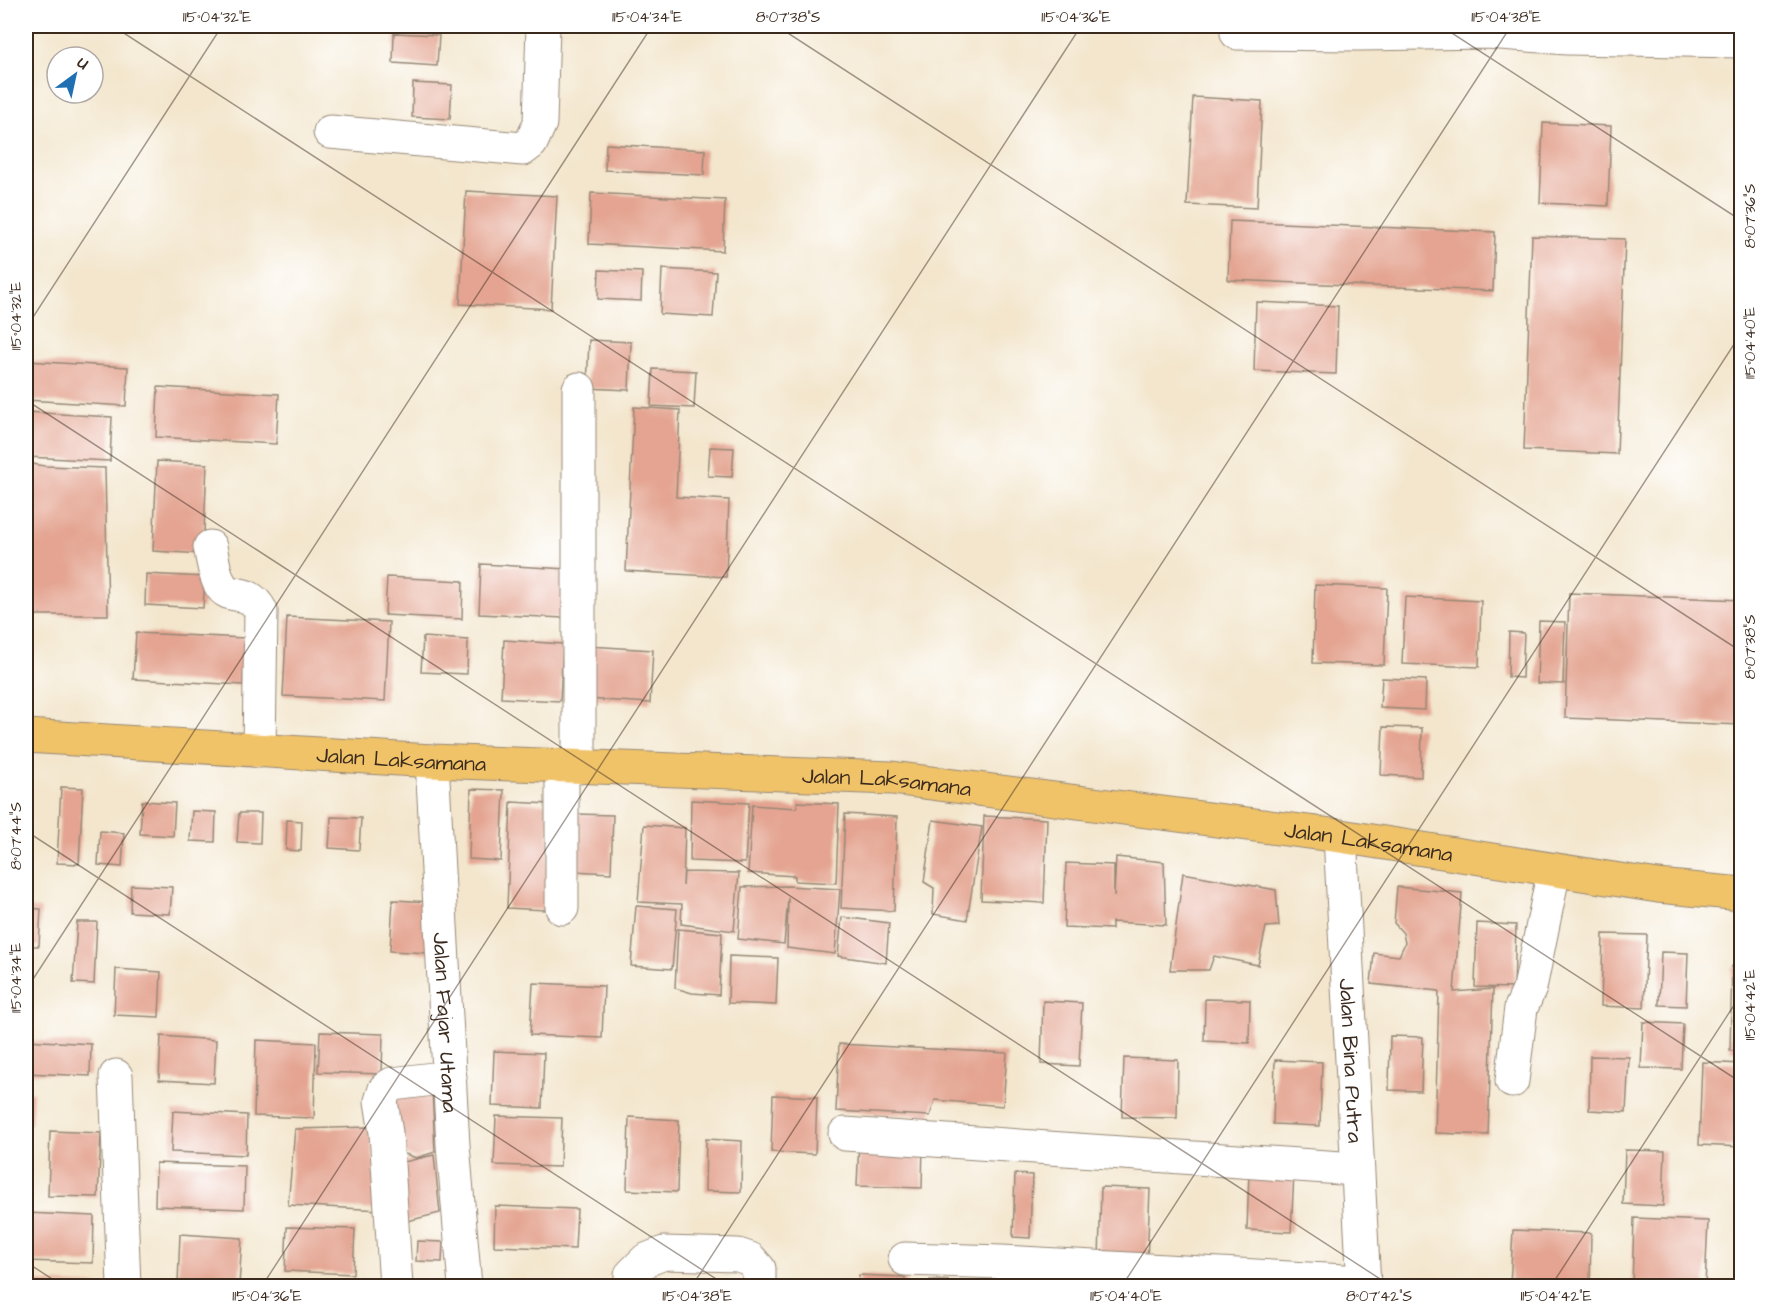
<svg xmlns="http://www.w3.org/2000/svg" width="1767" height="1312" font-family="'Architects Daughter',sans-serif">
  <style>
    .building { fill: #e4a491 }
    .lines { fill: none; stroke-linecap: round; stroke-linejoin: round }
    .minor-casing { stroke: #978876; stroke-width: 35 }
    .major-casing { stroke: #978876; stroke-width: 35 }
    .minor { stroke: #fff; stroke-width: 33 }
    .major { stroke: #f0c369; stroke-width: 33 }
    .ticks { fill: none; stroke: #3b2a1e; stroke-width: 1.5; stroke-opacity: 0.45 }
    .labels { text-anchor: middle; stroke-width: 6; stroke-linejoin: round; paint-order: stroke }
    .street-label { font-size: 22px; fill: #3b2a1e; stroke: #fff }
    .neatline { fill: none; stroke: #3b2a1e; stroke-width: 2 }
    .ticks-label { font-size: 15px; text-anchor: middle; fill: #3b2a1e }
  </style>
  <rect width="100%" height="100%" fill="#fff"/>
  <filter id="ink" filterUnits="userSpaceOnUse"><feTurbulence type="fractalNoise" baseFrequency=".0167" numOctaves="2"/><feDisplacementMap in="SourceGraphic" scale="12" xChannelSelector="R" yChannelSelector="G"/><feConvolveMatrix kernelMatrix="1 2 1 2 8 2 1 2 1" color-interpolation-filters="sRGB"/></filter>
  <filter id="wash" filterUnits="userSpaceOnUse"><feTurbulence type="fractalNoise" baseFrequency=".008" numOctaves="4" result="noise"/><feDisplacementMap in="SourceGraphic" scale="24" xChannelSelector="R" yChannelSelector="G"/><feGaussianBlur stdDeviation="1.35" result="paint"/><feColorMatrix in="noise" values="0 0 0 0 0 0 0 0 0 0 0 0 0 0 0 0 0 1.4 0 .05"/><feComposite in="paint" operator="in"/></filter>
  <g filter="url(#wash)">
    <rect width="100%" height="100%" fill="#f3e6cd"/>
    <g id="blocks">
      <path class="building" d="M394,33l45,2 -2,31 -44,-3z
        M413,83l39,2 -2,34 -38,-2z
        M1193,97l69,4 -5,107 -70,-3z
        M1543,123l68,3 -3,80 -68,-3z
        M606,144l99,6 -1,25 -99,-5z
        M466,191l91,5 -6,113 -91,-5z
        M591,193l134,7 -2,51 -134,-7z
        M1230,221l265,11 -2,59 -265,-11z
        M1532,236l93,3 -8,215 -93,-4z
        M662,269l54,3 -3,45 -53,-3z
        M599,270l43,2 -1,29 -43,-2z
        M1256,302l82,4 -2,68 -82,-3z
        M589,340l42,2 -2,48 -42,-2z
        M26,361l102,6 -2,39 -100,-6z
        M653,369l43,2 -2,37 -43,-2z
        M158,387l121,7 -3,50 -120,-7z
        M634,407l46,3 -4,87 53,3 -3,77 -100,-6z
        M26,412l86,5 -2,44 -84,-4z
        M710,447l24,1 -2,29 -24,-1z
        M157,461l50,3 -4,90 -50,-3z
        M26,463l19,3 60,2 3,147h-82z
        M481,564l86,5 -3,49 -85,-4z
        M146,574l59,3 -2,31 -58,-3z
        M387,577l76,4 -1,38 -77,-4z
        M1315,585l72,3 -3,77 -71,-2z
        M1569,593l173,7v125l-177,-7z
        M1405,597l76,4 -2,66 -77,-3z
        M287,617l102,5 -4,79 -102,-5z
        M1539,621l26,1 -2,62 -26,-1z
        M1509,632l15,1 -2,45 -14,-1z
        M136,633l109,5 -2,47 -110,-6z
        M423,637l45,3 -1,34 -46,-2z
        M504,640l59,4 -3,57 -59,-3z
        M589,646l64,4 -3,53 -64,-4z
        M1382,678l44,2 -1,30 -45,-2z
        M1383,727l39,1 -1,49 -40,-2z
        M61,787l22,1 -4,76 -22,-1z
        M471,789l33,1 -3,71 -32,-2z
        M691,800l58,3 -4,60 -55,-2z
        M142,801l33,2 -2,33 -33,-2z
        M511,802l39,2 -4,106 -39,-2z
        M797,802l42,2 -3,79 -41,-2v-5l-47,-3 4,-68 45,3z
        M192,811l24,1 -1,30 -25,-1z
        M239,813h22l-1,30 -23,-1z
        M575,814l38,1 -2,58 -39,-2z
        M845,814l52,3 -3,94 -53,-3z
        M984,816l63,3 -3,84 -63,-3z
        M331,817l30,1 -2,32 -30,-2z
        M287,820l15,1 -1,30 -15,-1z
        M933,820l49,7 -15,93 -34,-6 1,-26 -10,-6z
        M644,825l41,3 -2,58 1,-14 55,1 -5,58 -53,-7 1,-20 -44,-2z
        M100,831l24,2 -2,34 -24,-2z
        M1116,857l48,5 2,63 -54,-3v7l-48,-2 2,-64 48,2v31z
        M1183,873l93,17 3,36 -13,1 -8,38 -44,-9 -5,14h-39z
        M131,885l41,2 -2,27 -40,-2z
        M788,886l52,3 -5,65 -48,-6 1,-50 -4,46 -46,-5 4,-52z
        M1397,887l65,6 -8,99 39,-3 -5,146 -53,-2 4,-142 -68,-7 3,-31 25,3 6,-13 -2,-10 -9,-10z
        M393,900l39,2 -3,51 -39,-2z
        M636,906l41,3 -5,60 -41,-3z
        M26,908l15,1 -2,37h-13z
        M842,917l47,6 -3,40 -48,-7z
        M77,922h20l-3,62 -21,-1z
        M1477,923l39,2 -2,63 -39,-1z
        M678,929l44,4 -3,62 -27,-2 -17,-5z
        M1603,934l44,1 -3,73 -43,-2z
        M1661,952l27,1 -2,53 -27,-1z
        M729,956l49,2 -2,47 -48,-2z
        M1732,966l10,1v84h-12z
        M116,969l45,3 -2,45 -45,-2z
        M533,983l71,3 -2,52 -72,-3z
        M1205,999l45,1 -1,43 -45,-2z
        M1043,1001l39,2 -3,63 -38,-2z
        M1643,1022l40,2 -2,45 -40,-1z
        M320,1032l63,2 -1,40 -64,-2z
        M161,1036l55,4 -2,43 -55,-3z
        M1390,1036l33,1 -2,54 -32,-1z
        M26,1040l65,4 -1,32 -64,-3z
        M256,1040l60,3 -2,75 -60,-2z
        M839,1044l168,9 -4,53 -68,-6 -5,16 -94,-5z
        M494,1051l50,2 -2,55 -50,-2z
        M1590,1056l39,1 -3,55 -37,-2z
        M1124,1058l54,2 -1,58 -55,-1z
        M1275,1060l47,2 -2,64 -47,-2z
        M1702,1062l40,2v83l-43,-2z
        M432,1089l3,63 -19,6 -19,-7 -9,-59z
        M26,1092h7l-2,33h-5z
        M773,1095l44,2 -2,57 -44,-2z
        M173,1111l74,4 -1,40 -75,-3z
        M496,1116l66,2 -2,49 -66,-2z
        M629,1117l50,3 -2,72 -50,-2z
        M369,1127l12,83 -93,-5 7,-76z
        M50,1131l51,2 -3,64 -50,-1z
        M706,1139l36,2 -1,51 -36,-1z
        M859,1141l64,2 -1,45 -65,-2z
        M1625,1150l40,1 -2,55 -40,-2z
        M434,1155l6,58 -41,10 -4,-59z
        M156,1163l89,3 -1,43 -89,-3z
        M1249,1172l45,2 -3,58 -44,-2z
        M1015,1174l17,1 -2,63 -17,-1z
        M1101,1187l49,2 -3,73 -48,-2z
        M495,1206l82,3 -2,40 -81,-3z
        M26,1213l68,3 -1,47 -67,-2z
        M1634,1218l74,3 -3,65h-73z
        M287,1227l68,2 -2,45 -68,-3z
        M1513,1230l78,3 -1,53h-80z
        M180,1234l62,4 -3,48 -61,-3z
        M417,1241l26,1 -1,20 -26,-1z
        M859,1275l46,2v9h-47z
        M930,1280l67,3v3h-67z
        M26,1282l73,3v1h-73z"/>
    </g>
  </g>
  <g filter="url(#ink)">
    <use href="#blocks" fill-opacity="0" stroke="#978876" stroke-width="1.5"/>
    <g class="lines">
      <g class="minor-casing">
        <g id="minor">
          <path d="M1237,33l123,1 127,-2 80,6 175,3"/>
          <path d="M330,132l193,17 8,-6 9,-20 3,-97"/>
          <path d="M210,547c3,12 4,27 10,37 9,18 27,1 41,27l-2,140"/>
          <path id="s1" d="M432,761l21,384 12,141"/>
          <path d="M579,767v-378"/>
          <path id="s2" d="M1340,836l24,450"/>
          <path d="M562,908v-141"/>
          <path d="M116,1076l8,210"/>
          <path d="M1512,1081l9,-73 9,-20 24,-118"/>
          <path d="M845,1134l511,35"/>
          <path d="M905,1259l97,3 361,20"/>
          <path d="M396,1286l-10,-153 -5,-32 4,-12 7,-5 58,-7"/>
          <path d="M631,1286v-11l15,-15 18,-7 74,2 12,4 9,10v17"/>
        </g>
      </g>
      <g class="major-casing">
        <g id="major">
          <path id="s3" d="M26,736l406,25 460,17 448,58 318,50 84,8"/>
        </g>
      </g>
      <use href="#minor" class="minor"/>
      <use href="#major" class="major"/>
    </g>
  </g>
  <path class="ticks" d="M113,26l1629,1057M777,26l965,626M1441,26l301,195M26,328l196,-302M26,400l1365,886M26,831l701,455M26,990l626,-964M26,1262l37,24M262,1286l819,-1260M692,1286l819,-1260M1122,1286l620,-954M1551,1286l191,-293"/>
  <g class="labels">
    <g class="street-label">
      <text dy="8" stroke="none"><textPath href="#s3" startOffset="376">Jalan Laksamana</textPath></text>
      <text dy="8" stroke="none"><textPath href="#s3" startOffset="862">Jalan Laksamana</textPath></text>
      <text dy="8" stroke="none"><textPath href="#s3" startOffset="1348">Jalan Laksamana</textPath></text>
      <text dy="8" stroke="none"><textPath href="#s1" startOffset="262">Jalan Fajar Utama</textPath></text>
      <text dy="8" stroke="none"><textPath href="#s2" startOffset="225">Jalan Bina Putra</textPath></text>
    </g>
  </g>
  <rect width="1767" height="1312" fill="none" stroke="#fff" stroke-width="66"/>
  <g transform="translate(75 75) rotate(33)"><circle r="28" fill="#ffffff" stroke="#b1aaa5" stroke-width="1.5"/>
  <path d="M0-4.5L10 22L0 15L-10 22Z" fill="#1f6fb2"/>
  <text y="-9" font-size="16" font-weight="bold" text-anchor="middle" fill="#3b2a1e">U</text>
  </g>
  <rect x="33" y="33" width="1701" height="1246" class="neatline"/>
  <g class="ticks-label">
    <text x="217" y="22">115°04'32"E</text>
    <text x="647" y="22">115°04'34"E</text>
    <text x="788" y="22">8°07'38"S</text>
    <text x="1076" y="22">115°04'36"E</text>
    <text x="1506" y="22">115°04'38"E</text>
    <text transform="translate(1750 216) rotate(-90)" y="5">8°07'36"S</text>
    <text transform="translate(16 316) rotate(-90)" y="5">115°04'32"E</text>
    <text transform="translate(1750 343) rotate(-90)" y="5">115°04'40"E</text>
    <text transform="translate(1750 647) rotate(-90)" y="5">8°07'38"S</text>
    <text transform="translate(16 836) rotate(-90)" y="5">8°07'44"S</text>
    <text transform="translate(16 978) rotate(-90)" y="5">115°04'34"E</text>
    <text transform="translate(1750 1005) rotate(-90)" y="5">115°04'42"E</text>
    <text x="267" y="1301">115°04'36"E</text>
    <text x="697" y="1301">115°04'38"E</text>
    <text x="1126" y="1301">115°04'40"E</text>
    <text x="1379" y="1301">8°07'42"S</text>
    <text x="1556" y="1301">115°04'42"E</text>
  </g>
</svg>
